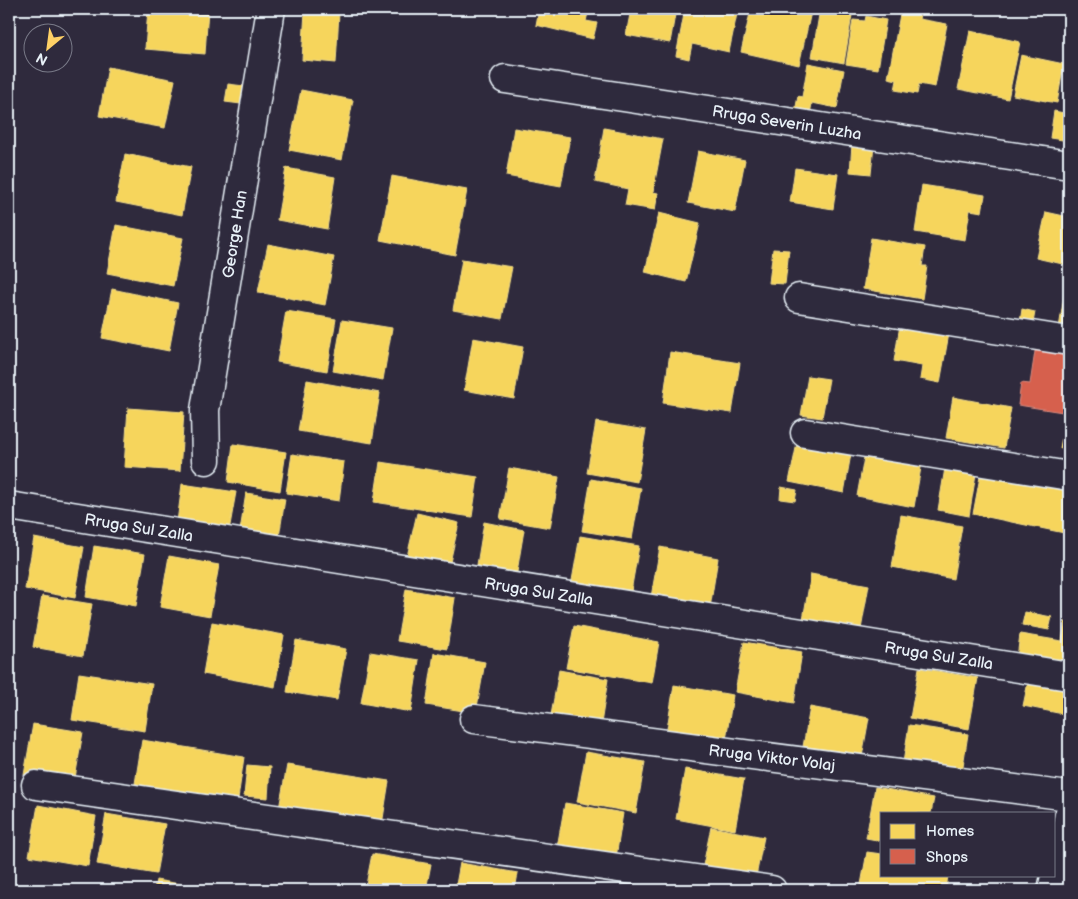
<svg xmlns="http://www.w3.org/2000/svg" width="1078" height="899" font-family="'Balsamiq Sans',sans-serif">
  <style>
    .homes { fill: #f6d55c; stroke: #f2dd8b }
    .shops { fill: #d6604d; stroke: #db8c80 }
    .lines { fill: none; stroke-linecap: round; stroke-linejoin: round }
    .street-casing { stroke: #e8f1f8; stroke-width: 31 }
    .secondary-casing { stroke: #e8f1f8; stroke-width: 31 }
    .street { stroke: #2f2a3d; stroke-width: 28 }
    .secondary { stroke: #2f2a3d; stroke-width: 28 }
    .labels { text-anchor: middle; stroke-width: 5; stroke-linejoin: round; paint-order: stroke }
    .street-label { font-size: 16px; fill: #e8f1f8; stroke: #2f2a3d }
  </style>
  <rect width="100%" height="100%" fill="#2f2a3d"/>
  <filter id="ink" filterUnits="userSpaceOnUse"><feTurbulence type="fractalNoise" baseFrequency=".02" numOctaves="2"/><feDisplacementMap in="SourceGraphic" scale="10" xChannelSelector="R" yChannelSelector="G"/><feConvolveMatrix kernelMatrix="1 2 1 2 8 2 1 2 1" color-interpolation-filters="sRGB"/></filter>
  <g filter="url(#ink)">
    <path class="homes" d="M148,9h60l-3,45 -60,-5z
      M539,9h50l-3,12 11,2 -4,16 -57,-14z
      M631,9h45l-6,34 -44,-8z
      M685,9h53l-9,43 -37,-8 -3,15 -13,-3z
      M751,9h44l16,3 -12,53 -58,-13z
      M820,9h33l-9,54 -32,-6z
      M901,9h20l-2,10 28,5 -12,63 -16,-3 -2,10 -22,-4 2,-10 -9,-2z
      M305,11l34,2 -3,50 -34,-3z
      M866,16l20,4 -8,49 -32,-5 7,-44 12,1z
      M970,31l50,11 -12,57 -50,-10z
      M1021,55l43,9 -7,39 -44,-8z
      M808,63l36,7 -7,38 -25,-5 -2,12 -15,-3 3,-16 4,1z
      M108,67l67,13 -10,48 -66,-12z
      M228,84l16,2 -3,18 -16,-2z
      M301,90l52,10 -11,60 -53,-10z
      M1054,111l15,3v27l-19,-3z
      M514,128l56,9 -9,49 -55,-10z
      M604,128l59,11 -10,53 5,1 -3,17 -30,-5 3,-16 -33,-7z
      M852,144l22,2 -3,28 -21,-2z
      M698,151l47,9 -10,52 -47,-9z
      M125,154l66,13 -9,48 -66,-13z
      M286,168l49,9 -8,52 -50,-9z
      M795,168l43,6 -5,35 -43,-7z
      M392,176l75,14 -12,65 -75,-15z
      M922,185l63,10 -3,17 -12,-2 -5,30 -50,-8z
      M1046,212l23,5v40l-2,8 -31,-7z
      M659,213l41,10 -14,59 -41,-10z
      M116,225l67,13 -10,48 -66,-13z
      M871,238l54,9 -3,19h5l-5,33 -59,-10z
      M268,244l66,13 -9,48 -67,-13z
      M773,249l16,1 -4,34 -16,-1z
      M462,259l50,8 -10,52 -49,-9z
      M1067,278h2v52l-10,-2z
      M112,289l66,14 -9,48 -67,-13z
      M1022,309l13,3 -2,11 -13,-1z
      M286,311l50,8 -9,52 -50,-9z
      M901,319l49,9 -10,55 -20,-4 2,-13 -28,-5z
      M342,320l50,8 -9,52 -50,-9z
      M473,338l50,9 -9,52 -50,-9z
      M670,352l70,11 -8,50 -69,-10z
      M808,376l21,3 -7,39 -21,-3z
      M307,380l73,13 -8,50 -74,-12z
      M953,397l58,11 -7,40 -58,-10z
      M128,408l56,4 -4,59 -56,-4z
      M1066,416h3v34l-9,-2z
      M596,422l50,8 -9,52 -50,-9z
      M797,443l54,11 -7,39 -55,-11z
      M233,444l53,8 -6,39 -52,-9z
      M865,452l57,10 -8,45 -57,-11z
      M292,454l52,8 -5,39 -53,-8z
      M380,462l98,15 -6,40 -98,-15z
      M982,466l87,18v50l-96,-20z
      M509,468l50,9 -9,51 -50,-9z
      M945,468l31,6 -7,42 -31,-6z
      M591,479l50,9 -9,51 -50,-8z
      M182,484l54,8 -7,39 -52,-9z
      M781,487l16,3 -2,11 -15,-2z
      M246,493l39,6 -6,38 -39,-6z
      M417,513l42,10 -11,48 -42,-10z
      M901,515l61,11 -9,53 -61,-12z
      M484,522l40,8 -8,48 -40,-7z
      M580,536l59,10 -9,51 -59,-11z
      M34,538l50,9 -9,51 -50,-9z
      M94,546l51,8 -9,52 -50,-9z
      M660,547l58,11 -8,50 -59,-11z
      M169,556l50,9 -9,51 -50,-9z
      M811,574l58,11 -9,50 -58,-10z
      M406,589l49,9 -8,51 -50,-8z
      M42,596l50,8 -9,52 -50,-9z
      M1025,612l27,5 -3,13 -27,-5z
      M212,622l72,13 -9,52 -72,-13z
      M1065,622h4v44l-52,-8 3,-24 42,7z
      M574,626l85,16 -7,41 -86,-15z
      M296,640l50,9 -9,51 -50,-8z
      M744,642l58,10 -8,51 -59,-11z
      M370,652l49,8 -8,52 -50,-9z
      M434,653l51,9 -9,51 -50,-8z
      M919,668l59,10 -9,51 -59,-11z
      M559,670l49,9 -8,51 -50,-9z
      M79,673l73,11 -7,47 -73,-11z
      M1028,682l41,8v17l-1,8 -45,-9z
      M674,685l59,10 -8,51 -59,-11z
      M810,707l59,11 -9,50 -59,-10z
      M33,724l50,8 -9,52 -50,-9z
      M909,725l59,9 -7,45 -59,-10z
      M142,740l102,17 -7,49 -103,-16z
      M586,752l59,10 -9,51 -59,-11z
      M247,765l23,2 -2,31 -24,-2z
      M287,765l102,16 -8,50 -103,-17z
      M685,769l59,10 -9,51 -59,-11z
      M875,787l59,11 -3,15h-49v28l-16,-3z
      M565,803l58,10 -8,51 -59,-11z
      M38,805l58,11 -8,50 -59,-10z
      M106,814l59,10 -9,50 -59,-10z
      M711,827l53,10 -10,49 -53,-11z
      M867,852l15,2v21h66l-2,15h-86z
      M372,854l59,10 -5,26h-61z
      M460,863l58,10 -3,17h-60z
      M156,880l59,10h-61z"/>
    <path class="shops" d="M1036,345l33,5v63l-51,-8 3,-22 9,1z"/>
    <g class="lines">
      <g class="street-casing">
        <path id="street" d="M505,79l564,86
          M799,298l270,43
          M805,433l264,43
          M206,460l-1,-50 66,-401
          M9,506l1060,170
          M474,719l595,77
          M36,785l736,105"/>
      </g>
      <g class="secondary-casing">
        <path id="secondary" d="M1052,890l17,-75"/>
      </g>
      <use href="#street" class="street"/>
      <use href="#secondary" class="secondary"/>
    </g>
  </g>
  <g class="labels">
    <g class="street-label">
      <text transform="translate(787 122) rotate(9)" y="6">Rruga Severin Luzha</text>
      <text transform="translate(234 234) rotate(-81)" y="6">George Han</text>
      <text transform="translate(139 527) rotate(9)" y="6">Rruga Sul Zalla</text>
      <text transform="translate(539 591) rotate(9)" y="6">Rruga Sul Zalla</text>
      <text transform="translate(939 655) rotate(9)" y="6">Rruga Sul Zalla</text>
      <text transform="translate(772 757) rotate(7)" y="6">Rruga Viktor Volaj</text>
    </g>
  </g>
  <rect width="1078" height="899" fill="none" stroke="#2f2a3d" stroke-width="30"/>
  <rect x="15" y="15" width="1048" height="869" fill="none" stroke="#e8f1f8" stroke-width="2" filter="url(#ink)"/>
  <rect x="880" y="812" width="175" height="65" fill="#2f2a3d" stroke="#797a88"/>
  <rect x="890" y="824" width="25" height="15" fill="#f6d55c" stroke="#797a88"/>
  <text x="926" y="836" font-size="15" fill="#e8f1f8">Homes</text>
  <rect x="890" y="849" width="25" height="15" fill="#d6604d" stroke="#797a88"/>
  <text x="926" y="862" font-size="15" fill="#e8f1f8">Shops</text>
  <g transform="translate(48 48) rotate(209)"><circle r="24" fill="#2f2a3d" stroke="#797a88"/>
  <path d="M0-4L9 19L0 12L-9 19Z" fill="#ffd166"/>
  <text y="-8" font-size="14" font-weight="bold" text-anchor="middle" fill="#e8f1f8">N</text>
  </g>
</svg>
